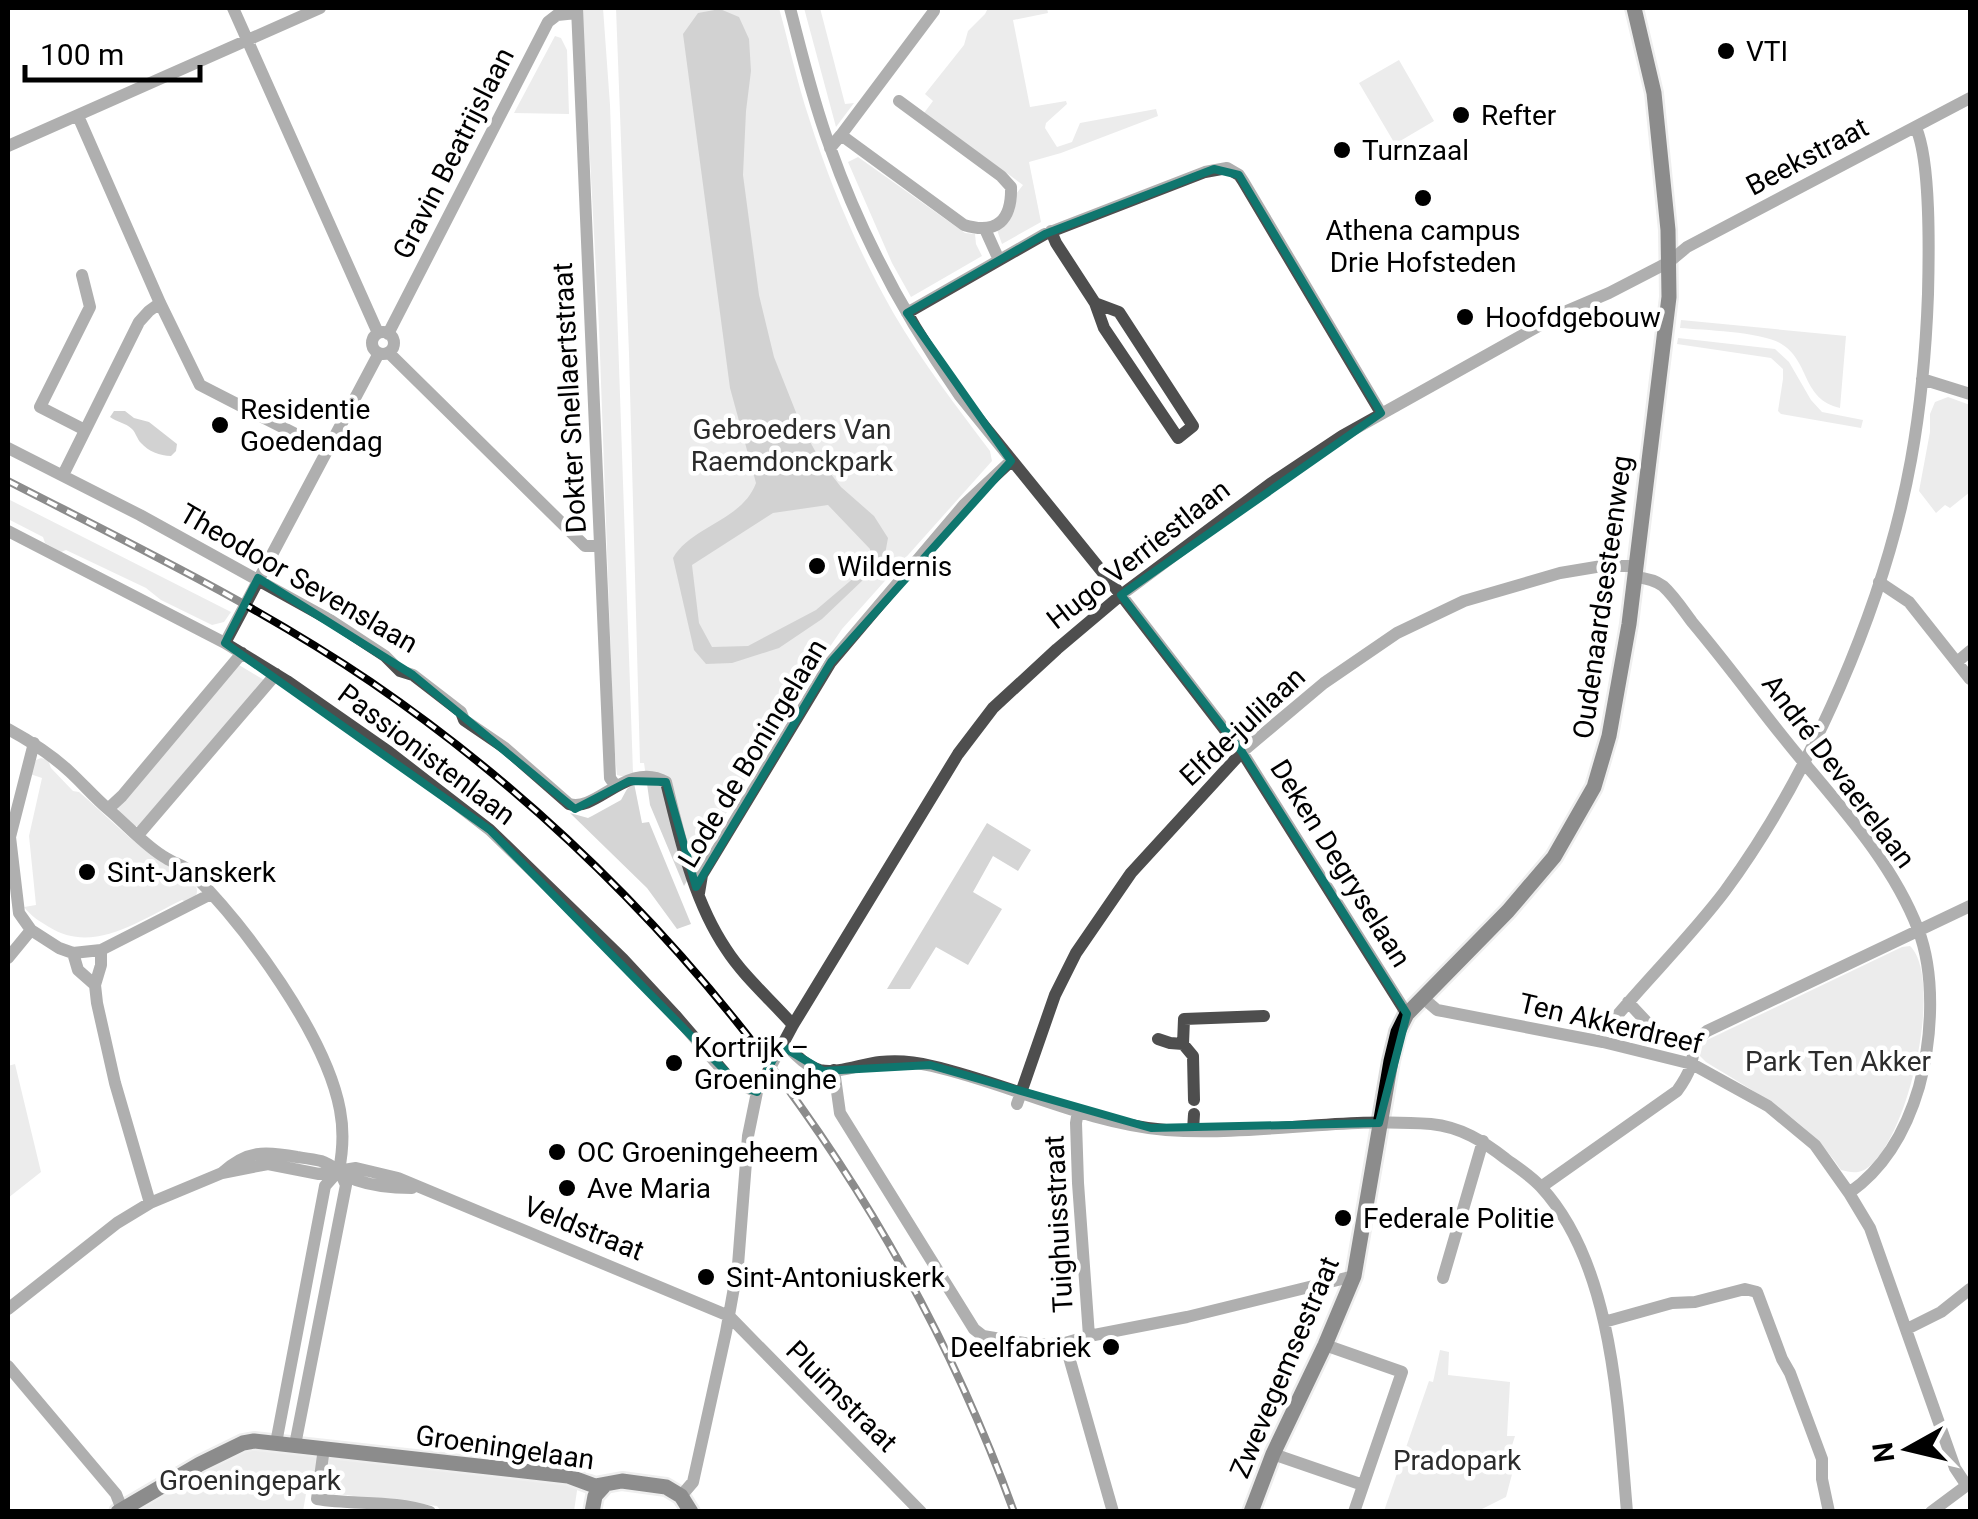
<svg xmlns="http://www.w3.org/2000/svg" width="1978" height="1519" font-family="Roboto,sans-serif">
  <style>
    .green { fill: #d5d5d5 }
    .water { fill: #9c9c9c; fill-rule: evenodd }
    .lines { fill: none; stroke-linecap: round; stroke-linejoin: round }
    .major-casing { stroke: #dbdbdb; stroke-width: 20 }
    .minor { stroke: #4e4e4e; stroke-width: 12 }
    .major { stroke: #000; stroke-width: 15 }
    .rail-casing { stroke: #000; stroke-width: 8 }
    .rail { stroke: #fff; stroke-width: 4; stroke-dasharray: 11; stroke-linecap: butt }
    .marked { fill: none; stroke: #0f766e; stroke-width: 8; stroke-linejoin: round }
    .poi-dot { fill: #000; stroke: #fff; stroke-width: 4 }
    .labels { text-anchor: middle; stroke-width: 9; stroke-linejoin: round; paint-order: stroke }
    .poi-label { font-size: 28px; fill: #000; stroke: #fff; text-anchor: start }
    .street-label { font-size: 28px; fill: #000; stroke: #fff }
    .park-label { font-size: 28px; fill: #2c2c2c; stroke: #fff }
  </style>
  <rect width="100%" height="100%" fill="#fff"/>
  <path class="green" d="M582,8h21l7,97 23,668 -8,4 -8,-2 -3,-31 -15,-417z
    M616,8h163c10,36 18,74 30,110 21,67 50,135 85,196 28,48 63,93 96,137l2,10 -150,168 -60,88 -98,169 -34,-81 -6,-42h-4l-11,-410z
    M804,8h16l25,96 9,-1 -18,24z
    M988,8h59l1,5 -35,7 17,87 36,-6 1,3 -21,19 -1,5 12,19 15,-5 8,-19 76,-14 2,7 -97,37 -32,9 12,60 -39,22 -5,-14 17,-18 2,-18 7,-9 -99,-72 9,-12 -8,-7 39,-49 4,-14 17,-17z
    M555,36l6,2 6,12 2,64 -55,-1z
    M1399,60l35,61 -39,23 -36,-61z
    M858,157l107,76 10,1 1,10 6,12 -71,41 -19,-34 -44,-101z
    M1681,320l165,16 -6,72c-38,-9 -30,-45 -57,-63 -17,-13 -79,-15 -103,-17z
    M1678,338l97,11 14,13 22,38 11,12 41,8 -2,8 -80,-14 -3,-3 5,-32v-10l-12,-11 -94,-14z
    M1948,397l22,8v87l-20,16 -5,-3 -9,8 -17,-22 11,-59v-18l5,-12z
    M8,499l223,113 -7,10 -12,3 -51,-25 -15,-12 -80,-38 -5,2 -16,-9 -2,-6 -35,-18z
    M239,665l25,15 -126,146h-3l-16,-14 -1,-4z
    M41,758l7,2 3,8 22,23 6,1c26,22 52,50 81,68 11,7 37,16 37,31 0,7 -5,8 -11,11l-4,-2c-42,20 -89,55 -133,27 -10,-6 -18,-11 -25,-20l12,-2 -7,-69 13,-58 -12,-4 6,-14z
    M634,783l8,40 7,-1 42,102 -14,5 -30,-41 -77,-75 18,5 4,-2 29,-16 6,-11z
    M987,823l44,27 -13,21 -25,-15 -20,36 29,17 -34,56 -32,-18 -26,42h-23z
    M1910,946c35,34 -3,201 -46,224 -8,4 -15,2 -23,0 -32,-49 -86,-78 -135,-108l-7,-7 2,-9 6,-6 195,-93z
    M15,1064l26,108 -33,26v-132z
    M1440,1350l9,2 -1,23 62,7 -3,54h8l-6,19 7,4 -10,38 -28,14h-94l45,-130 4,1z
    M257,1446l321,38 -4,27 -107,1 -15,-3 -11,2 -4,-5 -125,-15 -6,3 -3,17 -174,1 116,-64z"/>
  <path class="water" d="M720,9l19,8 10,22 2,32 -5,40 -3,64 16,120 15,62 27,68 19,35 21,27 33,29 14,22 -4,22 -62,59 -43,29 -47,15 -26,1 -12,-14 -21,-92c18,-32 69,-37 83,-75l-26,-95 -47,-354 15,-21zM828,505l42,44 -1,16 -53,45 -68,36 -36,1 -13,-24 -7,-58 81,-52z
    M114,411h11l9,7 15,4 28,22 -1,7 -5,5c-11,0 -23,-5 -30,-13 -4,-4 -5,-10 -9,-14 -6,-6 -15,-7 -22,-12z"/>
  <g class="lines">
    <g class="major-casing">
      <path id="major" d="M118,1512l82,-48 43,-21 11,-2 314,35 27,10 27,-5 44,6 15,9 10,16
        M592,1512l3,-16 9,-10
        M1251,1512l22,-58 52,-109 29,-69 37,-215 7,-29 9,-18 101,-103 46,-54 40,-70 15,-51 20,-112 40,-327 -1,-67 -14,-137 -20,-85"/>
    </g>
    <path class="minor" d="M233,8l145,325
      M577,8l33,770 5,7
      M790,8c12,46 23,93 40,139 31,88 77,173 130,249l161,199 121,157 165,262
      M78,116l82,187 40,82 127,65
      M841,135l93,-124
      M8,146l312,-138
      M830,148l11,-13 123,90c33,10 48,-5 47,-38l-10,-11 -102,-75
      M985,229l14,31
      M1051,231l5,12 39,60 9,25 74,110 15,-12 -74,-114 -24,-9
      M82,275l8,32 -50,100 45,23
      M907,313l138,-79 160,-62 22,-4 12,7 4,6 138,232
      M372 343a11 11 0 1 1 22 0a11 11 0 1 1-22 0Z
      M388,334l160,-312 9,-7 20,-2
      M389,353l196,193h15
      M1922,379l48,15
      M8,448l132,67 190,105 55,36 15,15 13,4 48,37 3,8 41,28 64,56c27,9 59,-44 97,-22 14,56 27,118 60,167 18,28 45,51 67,76
      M63,475l76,-153 10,-11 11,-8
      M8,531l217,112 62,38 102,71 101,78 133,129 52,56 55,64 27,13
      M1635,577c10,1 20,3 28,9 11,10 20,24 29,36 21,25 42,52 62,78 17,22 34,44 52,65 42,50 88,102 112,164 18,47 14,110 1,158 -12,41 -34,81 -70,106
      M1879,582l30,20 61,77
      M225,643l154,-290
      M1957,662l13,-11
      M8,729c22,12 43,25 62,43 13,12 24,25 38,37 18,15 38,38 58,49 9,6 18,7 26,15 54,54 134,162 148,237 4,21 3,40 -1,60
      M34,743l-24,94 9,76 12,17 28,18 14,5 28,-3 110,-56
      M108,809l14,-13 120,-143
      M138,835l138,-161
      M699,893l3,-18 129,-213 133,-157 47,-44
      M101,950v15l-6,20 2,18 18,80 35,120
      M73,953l5,17 17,15
      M8,958l23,-28
      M1423,998l14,12 166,32 89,22 76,42 47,39 34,48 21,35 85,240 12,18
      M1628,1002l27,29
      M1615,1018c36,-43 76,-82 110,-127 86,-117 160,-287 186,-431 10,-55 15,-110 17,-166 1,-40 3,-132 -12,-166
      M1158,1039l12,4 13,1
      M784,1043c10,10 21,23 36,27 18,4 41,-6 60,-8 17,-2 36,0 52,4 79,18 153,57 234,64 88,6 177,-13 265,-6 30,3 52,17 75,35 11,8 25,17 35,28 73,79 77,223 86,325
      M834,1070l6,43 134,216 9,7 53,9 29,-2 24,-7 98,-19 167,-41
      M1194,1100l-1,-44 -10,-12 1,-25 80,-3
      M1017,1104l38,-109 21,-42 55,-80 111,-121 82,-69 73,-50 67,-32 96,-28 42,-7h34
      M1078,1111l-2,12 2,60 11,153
      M1193,1130l1,-16
      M222,1173c25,-23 43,-22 75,-16 7,1 16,2 24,4 12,4 23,15 35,19 17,6 38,8 56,8
      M1541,1187l136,-96c5,-7 10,-14 13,-23 6,-17 0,-24 17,-37l263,-125
      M1443,1278l40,-137
      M8,1309l109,-86 33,-20 72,-30 46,-9 51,10 37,-6 42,10 331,138 192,196
      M1604,1322l68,-19 23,-1 50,-13 12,3 25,67 8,14 32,86v20l7,33
      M1907,1329l34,-17 29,-23
      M1065,1343l48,169
      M1325,1345l77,27 -48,140
      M8,1366l108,128 7,18
      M276,1443l49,-257 14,-16
      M295,1445l51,-260 -7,-15
      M324,1448l-7,51c37,6 77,1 113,13
      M1273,1454l90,31
      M681,1496l12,-14 33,-150 12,-67 10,-129 9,-44 36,-67 165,-271 35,-46 64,-59 64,-54 149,-111 72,-48 220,-123 47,-20 60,-31 18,-15 283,-149
      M1931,1512l39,-29"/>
    <use href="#major" class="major"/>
    <g class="rail-casing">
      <path id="rail" d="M8,481c123,63 248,123 363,201 292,200 522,497 643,830"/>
    </g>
    <use href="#rail" class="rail"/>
  </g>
  <path d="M0 0H1978V1519H0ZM1214,169l25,6 142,238 -260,182 121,157 165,262 -28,109 -228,5 -221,-63 -107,6 -43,-26 -23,47 -17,-6 -250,-256 -265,-187 33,-65 155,97 162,134 54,-28 37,1 30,105 135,-225 180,-201 -104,-148 138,-79z" fill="#fff" fill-opacity=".55" fill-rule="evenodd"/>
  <path class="marked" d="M1214,169l25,6 142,238 -260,182 121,157 165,262 -28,109 -228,5 -221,-63 -107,6 -43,-26 -23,47 -17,-6 -250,-256 -265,-187 33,-65 155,97 162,134 54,-28 37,1 30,105 135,-225 180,-201 -104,-148 138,-79z"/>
  <g class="poi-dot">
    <circle cx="1726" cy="51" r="10"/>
    <circle cx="1461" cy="115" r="10"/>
    <circle cx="1342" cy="150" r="10"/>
    <circle cx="1423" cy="198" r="10"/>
    <circle cx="1465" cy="317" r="10"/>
    <circle cx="220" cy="425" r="10"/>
    <circle cx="817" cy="566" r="10"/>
    <circle cx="87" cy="872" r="10"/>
    <circle cx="674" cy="1063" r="10"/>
    <circle cx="557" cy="1152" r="10"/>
    <circle cx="567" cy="1188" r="10"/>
    <circle cx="1343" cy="1218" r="10"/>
    <circle cx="706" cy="1277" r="10"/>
    <circle cx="1111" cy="1347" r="10"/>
  </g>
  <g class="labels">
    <g class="poi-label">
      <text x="1746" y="61">VTI</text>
      <text x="1481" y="125">Refter</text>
      <text x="1362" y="160">Turnzaal</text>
      <text x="1423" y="240" text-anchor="middle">Athena campus<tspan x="1423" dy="32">Drie Hofsteden</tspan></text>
      <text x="1485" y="327">Hoofdgebouw</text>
      <text x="240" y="419">Residentie<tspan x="240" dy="32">Goedendag</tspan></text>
      <text x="837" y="576">Wildernis</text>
      <text x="107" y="882">Sint-Janskerk</text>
      <text x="694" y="1057">Kortrijk –<tspan x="694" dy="32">Groeninghe</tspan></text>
      <text x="577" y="1162">OC Groeningeheem</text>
      <text x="587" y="1198">Ave Maria</text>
      <text x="1363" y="1228">Federale Politie</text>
      <text x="726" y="1287">Sint-Antoniuskerk</text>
      <text x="1091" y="1357" text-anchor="end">Deelfabriek</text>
    </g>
    <g class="street-label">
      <text transform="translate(453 153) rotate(-63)" y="10">Gravin Beatrijslaan</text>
      <text transform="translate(1807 156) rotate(-28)" y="10">Beekstraat</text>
      <text transform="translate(569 398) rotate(-93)" y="10">Dokter Snellaertstraat</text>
      <text transform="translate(1138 554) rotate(-38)" y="10">Hugo Verriestlaan</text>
      <text transform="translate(299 578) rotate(30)" y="10">Theodoor Sevenslaan</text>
      <text transform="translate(1602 597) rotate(-82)" y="10">Oudenaardsesteenweg</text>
      <text transform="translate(1242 726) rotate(-43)" y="10">Elfde-julilaan</text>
      <text transform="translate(752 753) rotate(-59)" y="10">Lode de Boningelaan</text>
      <text transform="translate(427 754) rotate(37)" y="10">Passionistenlaan</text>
      <text transform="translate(1839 771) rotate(53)" y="10">André Devaerelaan</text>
      <text transform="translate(1341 863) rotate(58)" y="10">Deken Degryselaan</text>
      <text transform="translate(1611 1023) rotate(13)" y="10">Ten Akkerdreef</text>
      <text transform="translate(1058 1224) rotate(-93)" y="10">Tuighuisstraat</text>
      <text transform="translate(584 1228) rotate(22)" y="10">Veldstraat</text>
      <text transform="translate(1284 1367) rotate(-67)" y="10">Zwevegemsestraat</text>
      <text transform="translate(842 1396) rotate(45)" y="10">Pluimstraat</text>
      <text transform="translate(505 1447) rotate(8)" y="10">Groeningelaan</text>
    </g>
    <g class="park-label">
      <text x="792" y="439">Gebroeders Van<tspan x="792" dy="32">Raemdonckpark</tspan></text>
      <text x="1838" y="1071">Park Ten Akker</text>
      <text x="1457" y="1470">Pradopark</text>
      <text x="250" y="1490">Groeningepark</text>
    </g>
  </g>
  <rect width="1978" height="1519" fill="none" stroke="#000000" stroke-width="20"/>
  <g transform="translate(1908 1449) rotate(262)" stroke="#ffffff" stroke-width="8" paint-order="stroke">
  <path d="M0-8L18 38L0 25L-18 38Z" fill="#000000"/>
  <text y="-15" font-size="28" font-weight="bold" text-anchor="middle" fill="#000000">N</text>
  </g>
  <path d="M25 65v15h175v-15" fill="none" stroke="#000000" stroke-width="5"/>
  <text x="40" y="65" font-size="30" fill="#000000" stroke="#ffffff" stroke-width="8" paint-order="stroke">100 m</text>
</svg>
